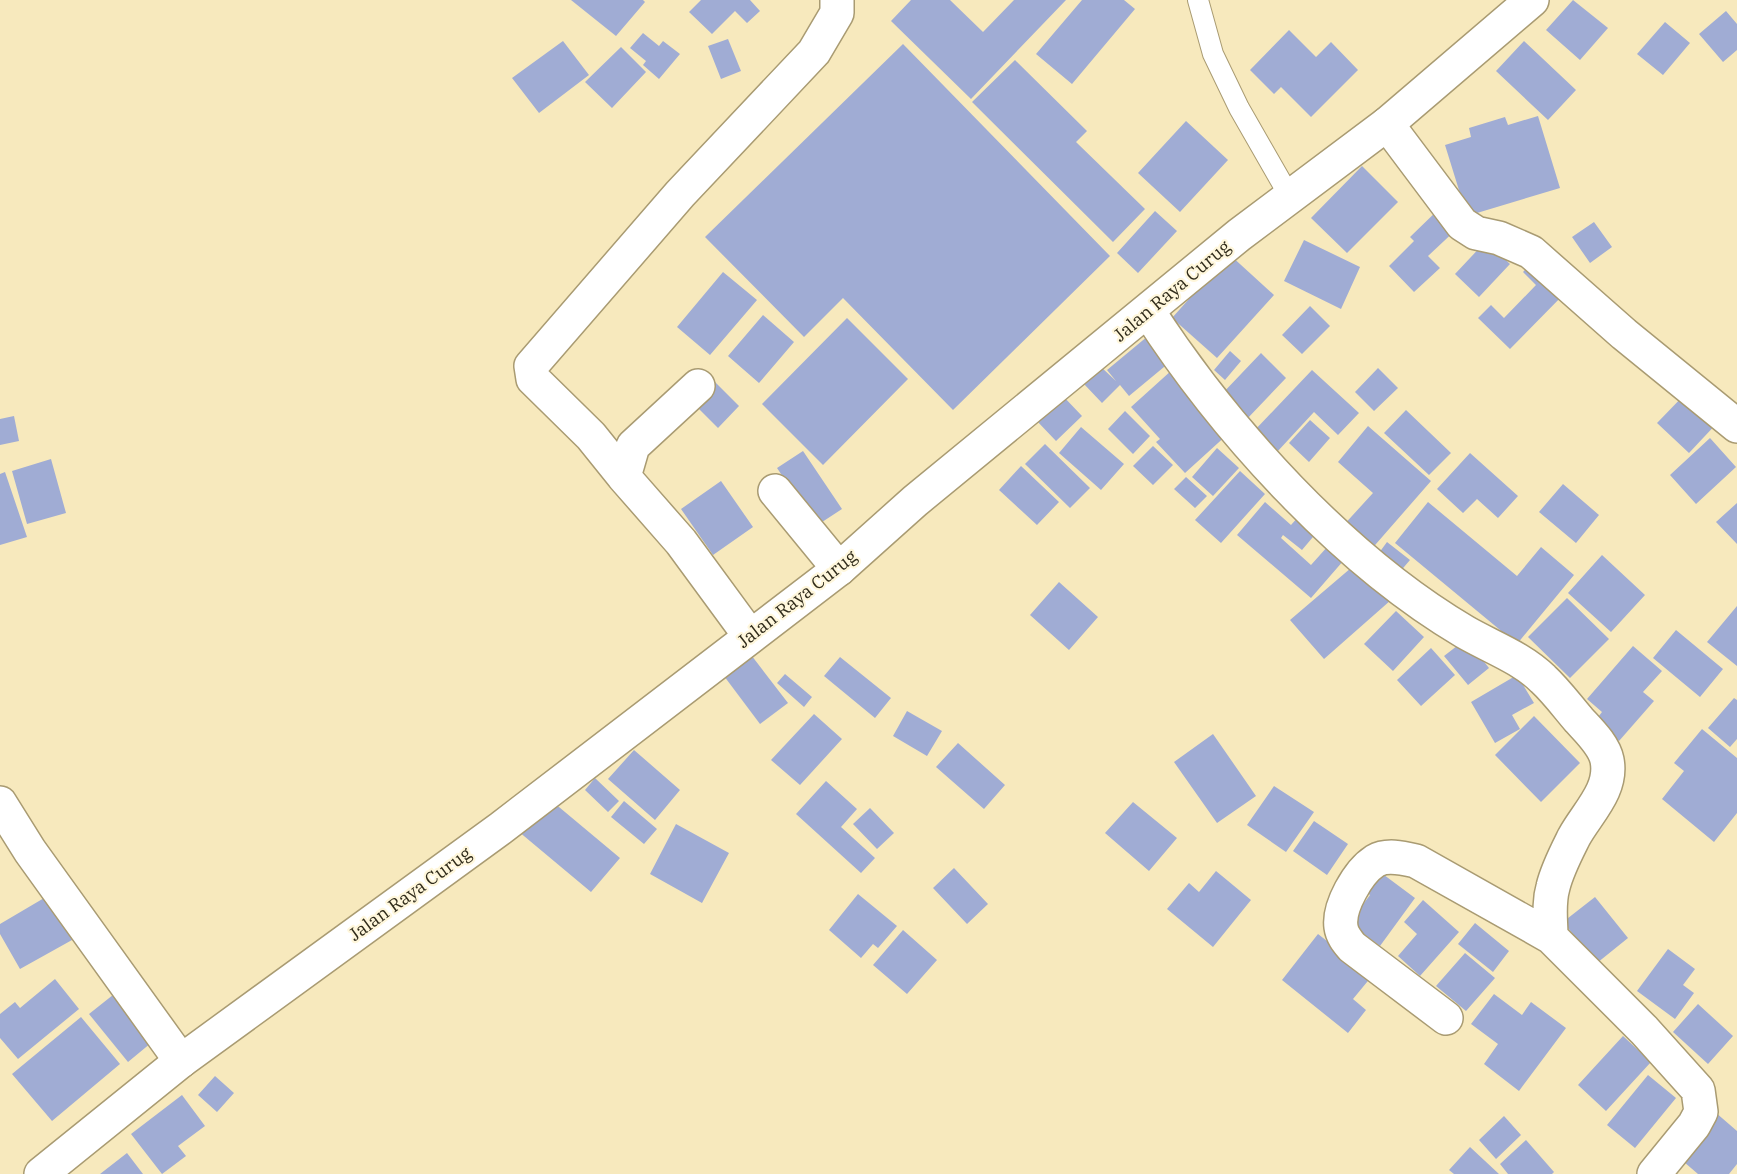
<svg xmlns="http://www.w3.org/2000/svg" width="1737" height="1174" font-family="'IBM Plex Serif',serif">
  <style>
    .building { fill: #a0acd4 }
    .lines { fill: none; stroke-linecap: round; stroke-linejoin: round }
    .service-casing { stroke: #a99b72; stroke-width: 22 }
    .minor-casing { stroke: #a99b72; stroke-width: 36 }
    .tertiary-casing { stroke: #a99b72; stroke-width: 36 }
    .service { stroke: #fff; stroke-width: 20 }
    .minor { stroke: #fff; stroke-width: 33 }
    .tertiary { stroke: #fff; stroke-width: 33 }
    .labels { text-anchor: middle; stroke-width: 4.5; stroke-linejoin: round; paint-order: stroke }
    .street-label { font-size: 18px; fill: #302b1a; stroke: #fff7dc }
  </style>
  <rect width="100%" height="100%" fill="#f7e9bd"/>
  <path class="building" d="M571,0h72l2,2 -29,34z
    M701,0h49l10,11 -13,12 -12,-12 -23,23 -23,-22z
    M911,0h39l33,32 31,-32h52l-95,99 -80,-78z
    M1082,0h42l11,9 -63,75 -36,-30z
    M1573,0l35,28 -28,32 -34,-30z
    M1726,11l11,13v26l-14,12 -24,-28z
    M1665,22l25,21 -27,32 -26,-21z
    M1289,30l27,27 15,-15 27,28 -47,47 -30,-30 -7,7 -24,-24z
    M643,33l16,13 4,-5 17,13 -21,25 -16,-14 3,-4 -16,-13z
    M728,39l13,32 -20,8 -13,-33z
    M563,41l26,34 -50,38 -27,-35z
    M1524,41l52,49 -28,30 -52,-49z
    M903,44l207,212 -157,154 -110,-112 -39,39 -99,-100z
    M621,47l25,25 -34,36 -27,-26z
    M1015,60l72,71 -11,11 69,67 -32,33 -141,-140z
    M1538,116l22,72 -93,28 -22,-71 26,-8 -2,-9 36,-11 3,8z
    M1186,121l42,39 -48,52 -42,-39z
    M1362,166l36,36 -51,51 -36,-35z
    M1442,206l18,20 -32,30 12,12 -26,24 -25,-26 25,-25 -4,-4z
    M1155,211l22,20 -39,42 -21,-20z
    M1594,222l18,25 -22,16 -18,-26z
    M1304,240l56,27 -19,42 -57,-28z
    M1486,241l24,23 -31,33 -24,-23z
    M1229,254l45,41 -57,63 -45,-40z
    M1534,260l32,32 -56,57 -32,-31 13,-13 13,13 32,-33 -13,-13z
    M723,272l34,28 -47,55 -33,-28z
    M1310,306l20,20 -28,28 -20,-19z
    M763,315l31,27 -35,41 -31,-27z
    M847,318l61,61 -85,86 -61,-61z
    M1148,336l22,26 -41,34 -9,-11 -18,18 -18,-19 17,-17 15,14 -9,-11z
    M1230,351l11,10 -16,19 -11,-10z
    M1261,353l25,25 -40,42 -25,-25z
    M1378,368l20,20 -24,23 -19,-19z
    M1172,370l57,63 -44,40 -29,-31 4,-3 -29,-32z
    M1312,370l47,43 -21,22 -24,-23 -37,40 -23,-21z
    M715,382l24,24 -21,22 -25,-25z
    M1688,391l31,30 -30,32 -32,-30z
    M1062,395l20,21 -26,25 -20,-21z
    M1406,410l45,43 -22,22 -45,-42z
    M1125,411l25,25 -17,18 -25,-25z
    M14,416l5,25 -19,4v-26z
    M1310,420l20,18 -21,24 -20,-19z
    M1368,426l63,55 -62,71 -28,-24 32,-35 -35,-31z
    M1081,427l43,37 -23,26 -42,-37z
    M1710,438l26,29 -40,37 -26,-29z
    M1045,444l45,44 -20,20 -45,-44z
    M1153,446l20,19 -20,20 -20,-19z
    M1217,448l22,20 -26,28 -21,-19z
    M803,451l39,58 -26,17 -39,-58z
    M1470,453l48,43 -20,22 -21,-19 -14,14 -26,-24z
    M51,459l15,54 -39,11 -15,-53z
    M1021,466l38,36 -22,23 -38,-35z
    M1240,471l25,23 -44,49 -26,-23z
    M5,472l22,65 -27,8v-71z
    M1186,477l21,19 -12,12 -21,-19z
    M721,481l32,46 -40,28 -32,-46z
    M1563,484l36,31 -23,28 -37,-31z
    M1265,502l26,23 8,-9 19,15 -16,19 -19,-15 -2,3 30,27 17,-19 16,14 -33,38 -74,-63z
    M1428,502l89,74 24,-29 33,28 -57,69 -122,-101z
    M1737,503v41l-21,-22z
    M1387,542l23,18 -12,14 -22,-17z
    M1602,555l43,40 -34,37 -43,-39z
    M1358,562l33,38 -67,59 -34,-39z
    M1059,582l39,35 -29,33 -39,-35z
    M1567,598l42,41 -39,39 -42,-41z
    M1737,606v60l-30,-24z
    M1396,611l28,26 -31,34 -29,-27z
    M1676,630l47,39 -23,28 -47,-39z
    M1466,639l23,29 -21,17 -24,-29z
    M1633,646l29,25 -19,21 11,9 -35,40 -24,-20 7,-9 -15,-13z
    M745,647l43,56 -28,21 -42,-56z
    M1431,648l24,27 -34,31 -24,-26z
    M840,657l51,41 -16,20 -51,-42z
    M785,674l27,23 -8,10 -27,-24z
    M1517,675l17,28 -22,12 8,14 -25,14 -24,-41z
    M1734,698l3,2v39l-7,8 -22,-19z
    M907,711l35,20 -15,25 -34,-20z
    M814,714l28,25 -42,46 -29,-25z
    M1534,716l46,47 -39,39 -46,-47z
    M1702,729l35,29v55l-23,29 -52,-43 22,-28 -10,-8z
    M1213,734l43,62 -39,27 -43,-61z
    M958,743l47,42 -21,24 -48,-42z
    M634,750l46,40 -25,30 -47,-41z
    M595,778l24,23 -11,11 -23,-22z
    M826,781l31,28 -16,18 34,31 -14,15 -65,-59z
    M1274,786l40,26 -28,40 -39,-27z
    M547,797l73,61 -29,34 -73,-61z
    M624,801l33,28 -13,15 -33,-27z
    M1133,802l44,36 -28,33 -44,-38z
    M870,808l24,25 -17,16 -24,-25z
    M1314,821l34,23 -21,31 -34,-24z
    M676,824l53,29 -27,50 -52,-29z
    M954,868l34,36 -21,20 -34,-36z
    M1376,869l39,29 -35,48 -31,-23 21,-28 -9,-7z
    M1216,871l35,29 -38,47 -46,-38 22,-26 10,9z
    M56,891l25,44 -61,34 -20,-35v-10z
    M858,894l39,32 -19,22 -5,-4 -12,14 -32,-28z
    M1595,897l33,41 -31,25 -34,-41z
    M1423,900l36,32 -39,44 -22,-20 19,-22 -13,-12z
    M1475,923l34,28 -16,21 -35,-28z
    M903,930l34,30 -30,34 -34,-29z
    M1318,934l54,42 -19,23 13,11 -18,23 -66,-53z
    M1668,949l27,20 -12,16 11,8 -19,26 -38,-28z
    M1465,953l30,25 -29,33 -30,-25z
    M55,979l24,30 -61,50 -18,-21v-24l15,-12 5,6z
    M123,987l34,51 -29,24 -39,-48z
    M1494,994l28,21 9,-13 35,26 -47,63 -35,-27 14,-20 -27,-20z
    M1698,1004l35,32 -25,28 -35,-32z
    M81,1017l39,47 -68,57 -40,-47z
    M1623,1036l28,26 -45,49 -28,-26z
    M1648,1075l28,23 -41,50 -28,-23z
    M215,1076l19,17 -17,19 -19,-17z
    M182,1095l23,31 -27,20 8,10 -24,18 -31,-40z
    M1715,1112l22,19v33l-8,10h-31l-21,-18z
    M1504,1116l17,19 -25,24 -17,-19z
    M1526,1140l28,32 -2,2h-44l-8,-10z
    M1470,1147l29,27h-45l-5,-4z
    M127,1153l16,21h-43z"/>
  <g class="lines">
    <g class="service-casing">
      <path id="service" d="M1198,0l15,54 26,54 51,89"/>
    </g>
    <g class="minor-casing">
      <path id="minor" d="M1387,124l75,100 14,9 23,5 32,14 93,82 113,92
        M1148,311c77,119 195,249 317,321 26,15 57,26 78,47 13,12 24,27 36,41 10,11 25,25 28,40 6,30 -20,53 -33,77 -8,16 -17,33 -21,50 -5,17 -2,34 -2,50l93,93 54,60 3,22 -7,13 -40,49
        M698,386l-65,60 -9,31 57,65 69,94
        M624,477l-33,-41 -58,-57 -2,-13 149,-172 134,-142 23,-39v-13
        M775,491l64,78
        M0,803l30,48 151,210
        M1446,1018l-94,-71c-5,-6 -10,-12 -11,-20 -3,-20 17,-55 34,-66 12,-7 28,-3 41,0l135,76"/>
    </g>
    <g class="tertiary-casing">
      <path id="tertiary" d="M41,1174l140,-113 320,-233 338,-259 76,-68 324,-266 148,-111 145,-124"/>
    </g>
    <use href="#service" class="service"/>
    <use href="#minor" class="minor"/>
    <use href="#tertiary" class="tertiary"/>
  </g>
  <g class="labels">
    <g class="street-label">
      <text transform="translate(1172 291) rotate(-40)" y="6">Jalan Raya Curug</text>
      <text transform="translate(797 599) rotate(-38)" y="6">Jalan Raya Curug</text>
      <text transform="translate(410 894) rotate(-36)" y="6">Jalan Raya Curug</text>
    </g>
  </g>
</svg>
